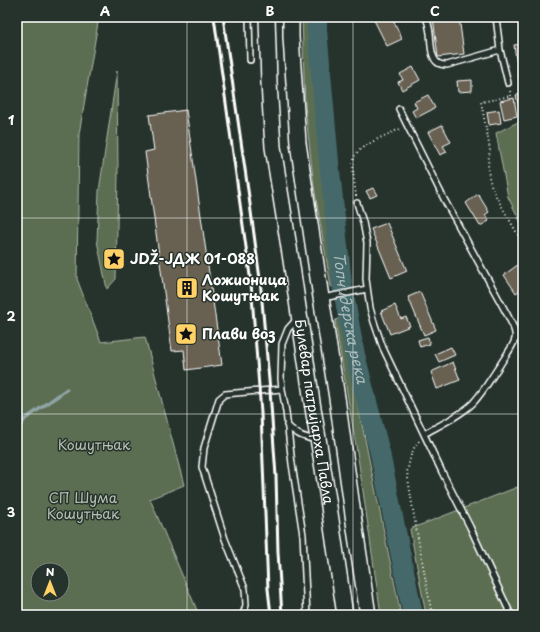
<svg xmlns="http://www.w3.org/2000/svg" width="540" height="632" font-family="'Playpen Sans',sans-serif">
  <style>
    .green { fill: #5b6e51; stroke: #adb6a8; fill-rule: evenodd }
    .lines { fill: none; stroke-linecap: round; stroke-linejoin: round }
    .stream { stroke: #8fa5a6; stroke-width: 3.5 }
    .river { stroke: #45696a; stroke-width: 20 }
    .building { fill: #686151; stroke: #fff }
    .lane-casing { stroke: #fff; stroke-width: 8 }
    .secondary-casing { stroke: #fff; stroke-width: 18 }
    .path { stroke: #fff; stroke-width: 2; stroke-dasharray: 1 3; stroke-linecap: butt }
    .lane { stroke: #26332d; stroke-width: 5 }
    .secondary { stroke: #26332d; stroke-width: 15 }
    .rail { stroke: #fff; stroke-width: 3 }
    .grid { fill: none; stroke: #fff; stroke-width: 1; stroke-opacity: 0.55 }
    .labels { text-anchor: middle; stroke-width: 3; stroke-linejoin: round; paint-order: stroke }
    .poi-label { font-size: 14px; font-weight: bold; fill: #fff; stroke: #26332d; text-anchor: start }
    .street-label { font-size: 14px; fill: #fff; stroke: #26332d }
    .park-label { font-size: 14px; fill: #b5beb1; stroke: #26332d }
    .water-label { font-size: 15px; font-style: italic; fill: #abbcbc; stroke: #26332d }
    .neatline { fill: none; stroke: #fff; stroke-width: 1.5 }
    .grid-label { font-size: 13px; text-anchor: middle; font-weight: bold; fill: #fff }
  </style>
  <rect width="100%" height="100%" fill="#26332d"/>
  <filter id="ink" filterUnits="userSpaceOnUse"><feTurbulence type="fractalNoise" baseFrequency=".025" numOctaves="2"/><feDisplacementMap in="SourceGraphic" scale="8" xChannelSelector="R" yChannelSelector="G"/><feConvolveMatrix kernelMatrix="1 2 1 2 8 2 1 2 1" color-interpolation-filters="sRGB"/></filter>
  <g filter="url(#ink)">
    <path class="green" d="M17,17h82l-20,117 -2,145 24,63 44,-5 39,148 -34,14 49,116h-182zM38,570h24v24h-24z
      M302,17h11l25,268 -7,2 -17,-100 -9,-81z
      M117,71l1,103 -2,105 -9,10 -10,-48 2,-50z
      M523,117v110l-15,-30 -12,-64 22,-11z
      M340,317l61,298h-20l-22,-151 -24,-143z
      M523,485v130h-97l-16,-86z"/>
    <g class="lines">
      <path class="stream" d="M17,431l8,-12 23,-16 19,-14"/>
      <path class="river" id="s1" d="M317,17v13l12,132 13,122 13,71 25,98 33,162"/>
    </g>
    <path class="building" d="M380,17h12l10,22 -15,7 -13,-26z
      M433,17h26l5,37 -26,3z
      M523,44v35h-4l-5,-34z
      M413,67l7,13 -18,10 -4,-8 5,-2 -3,-6z
      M472,80v11l-14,1 -1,-11z
      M523,94v13l-4,1 -3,-13z
      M428,95l7,13 -19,10 -4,-7 5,-3 -3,-6z
      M514,98l3,18 -13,3 -4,-18z
      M186,110l36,255 -36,5 -2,-20 -12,1 -27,-199 9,-2 -5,-35z
      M499,110l2,13 -12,2 -2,-13z
      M442,125l9,17 -8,4 4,6 -7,3 -12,-23z
      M373,188l4,7 -7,3 -4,-7z
      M478,194l11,18 -4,3 4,6 -9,5 -14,-23z
      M387,223l20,48 -16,7 -20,-49z
      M519,264l4,5v19l-7,5 -12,-18z
      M420,292l16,38 -12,5 -16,-38z
      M395,305l6,14 5,-2 4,9 -20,8 -9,-23z
      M428,337l2,7 -10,3 -2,-7z
      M451,347l4,8 -16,7 -4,-8z
      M453,362l7,18 -23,9 -6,-17z"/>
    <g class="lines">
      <g class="lane-casing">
        <path id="lane" d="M249,17l1,43
          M426,17c2,5 3,10 4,16 1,8 0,25 8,30 3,2 6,2 9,2l53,-15
          M496,17l4,33 8,33
          M399,109l46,92 63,115c3,7 9,15 7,23 -2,8 -11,19 -15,26 -9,13 -16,26 -27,38 -13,13 -33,22 -49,31
          M357,203l6,19 4,21 -1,36 4,29 4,14 9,26 59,124 28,55 41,88
          M323,298l44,-9
          M296,320l-8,9 -6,15 -1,35 1,10 4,23 6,52 11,71 4,80
          M515,339h8
          M287,425c10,10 16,12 29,15
          M243,615l3,-10 -1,-16 -20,-50 -23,-72 2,-19 15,-49 6,-5 57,-5"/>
      </g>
      <g class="secondary-casing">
        <g id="secondary">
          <path id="s2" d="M267,17l2,66 4,64 18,113 21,142 15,91 18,122"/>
          <path d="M291,17v20l7,106 22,148 17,107 18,131 13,86"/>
        </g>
      </g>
      <path class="path" d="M510,91l1,5 -30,6 9,47 -2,15 1,13 2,8 5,11 27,48
        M356,196c-1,-11 -5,-30 -1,-40 5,-11 34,-22 45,-27
        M419,441l-4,5 -4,9 -4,17 7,44 18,99"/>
      <use href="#lane" class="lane"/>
      <use href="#secondary" class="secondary"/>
      <path class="rail" d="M214,17l37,266 10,130 7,176 3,26
        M223,17l26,180 11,82 10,112 6,85 2,76 4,63"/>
    </g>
  </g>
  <path class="grid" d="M187,17v598M353,17v598M17,218h506M17,414h506"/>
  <defs>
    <g id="sight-square" transform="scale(1.15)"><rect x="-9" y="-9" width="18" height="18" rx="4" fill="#ffd166" stroke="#26332d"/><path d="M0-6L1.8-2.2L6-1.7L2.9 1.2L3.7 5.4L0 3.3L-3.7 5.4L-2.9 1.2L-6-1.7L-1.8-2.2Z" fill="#111"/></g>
    <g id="building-square" transform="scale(1.15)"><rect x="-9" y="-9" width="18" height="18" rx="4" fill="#ffd166" stroke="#26332d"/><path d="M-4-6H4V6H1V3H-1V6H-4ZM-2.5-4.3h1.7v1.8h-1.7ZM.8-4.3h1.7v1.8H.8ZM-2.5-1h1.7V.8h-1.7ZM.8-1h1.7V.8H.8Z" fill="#111"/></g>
  </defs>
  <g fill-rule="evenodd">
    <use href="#sight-square" x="114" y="259"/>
    <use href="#building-square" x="187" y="288"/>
    <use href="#sight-square" x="186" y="334"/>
  </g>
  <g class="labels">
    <g class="poi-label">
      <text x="130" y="264">JDŽ-JДЖ 01-088</text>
      <text x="202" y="285">Ложионица<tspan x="202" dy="16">Кошутњак</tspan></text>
      <text x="202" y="339">Плави воз</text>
    </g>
    <g class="street-label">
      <text dy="5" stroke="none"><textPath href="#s2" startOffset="398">Булевар патријарха Павла</textPath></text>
    </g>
    <g class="park-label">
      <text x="94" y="450">Кошутњак</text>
      <text x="83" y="503">СП Шума<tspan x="83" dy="16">Кошутњак</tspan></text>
    </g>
    <g class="water-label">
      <text dy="5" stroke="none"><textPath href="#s1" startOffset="303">Топчидерска река</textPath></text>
    </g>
  </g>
  <rect width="540" height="632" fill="none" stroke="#26332d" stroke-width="44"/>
  <g transform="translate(50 582)"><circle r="19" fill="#26332d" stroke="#7d8581"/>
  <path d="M0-3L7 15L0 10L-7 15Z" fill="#ffd166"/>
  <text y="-6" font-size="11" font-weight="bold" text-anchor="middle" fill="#ffffff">N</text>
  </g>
  <rect x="22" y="22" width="496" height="588" class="neatline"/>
  <g class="grid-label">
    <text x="105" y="16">A</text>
    <text x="270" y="16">B</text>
    <text x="435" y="16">C</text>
    <text x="11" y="125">1</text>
    <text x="11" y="321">2</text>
    <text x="11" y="517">3</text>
  </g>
</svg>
